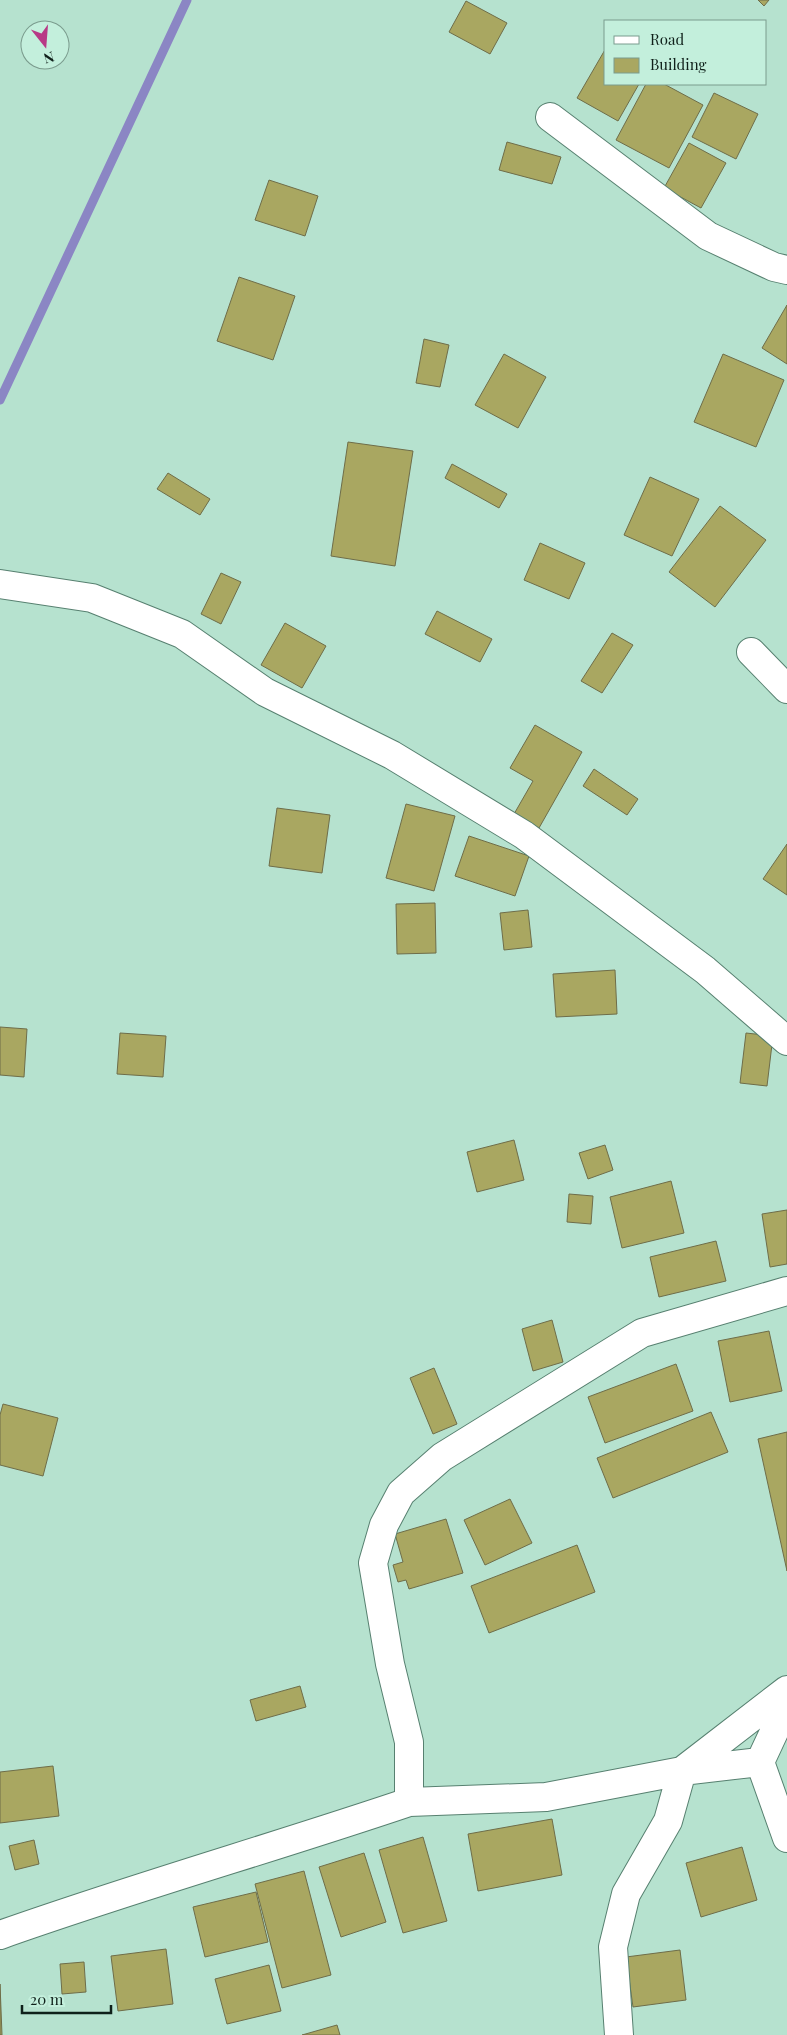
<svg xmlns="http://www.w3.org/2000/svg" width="787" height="2035" font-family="'Playfair Display',serif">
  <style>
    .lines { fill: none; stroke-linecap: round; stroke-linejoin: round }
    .stream { stroke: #8b86c4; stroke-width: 9 }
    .building { fill: #a9a761; stroke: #6e6d49 }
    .minor-casing { stroke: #578070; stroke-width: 30 }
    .minor { stroke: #fff; stroke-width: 28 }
  </style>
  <rect width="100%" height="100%" fill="#b6e2cf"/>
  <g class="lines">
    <path class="stream" d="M0,400l187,-400"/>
  </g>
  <path class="building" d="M758,0h11l-5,6z
    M466,1l41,22 -17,31 -41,-22z
    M606,48v36h33l-21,37 -41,-23z
    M646,84h18l39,21 -34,63 -53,-28z
    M714,93l44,21 -22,45 -44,-22z
    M507,142l54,15 -9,27 -53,-14z
    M689,143l37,20 -25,45 -37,-20z
    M269,180l49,16 -13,40 -50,-16z
    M239,277l56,19 -22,64 -56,-19z
    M787,305v59l-25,-16z
    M424,339l25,6 -9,42 -24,-4z
    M504,354l42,23 -28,51 -43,-23z
    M723,354l61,26 -28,67 -62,-25z
    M348,442l65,9 -18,115 -64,-10z
    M452,464l55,30 -8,14 -54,-30z
    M168,473l42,26 -10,16 -43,-26z
    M650,477l49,22 -27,57 -48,-21z
    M720,506l46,34 -51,67 -46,-35z
    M540,543l45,20 -16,36 -45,-19z
    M221,573l20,9 -20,42 -20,-10z
    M437,611l55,28 -12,23 -55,-28z
    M285,623l41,23 -24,42 -41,-23z
    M612,633l21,12 -31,48 -21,-12z
    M535,725l47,27 -43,76 -25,-14 19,-33 -23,-13z
    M594,769l44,30 -11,16 -44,-29z
    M406,804l49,12 -21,75 -48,-13z
    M277,808l53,7 -8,58 -53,-7z
    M469,836l60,20 -14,40 -60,-20z
    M787,844v51l-24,-16z
    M435,903l1,50 -39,1 -1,-50z
    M528,910l4,37 -28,3 -4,-37z
    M615,970l2,44 -61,3 -3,-43z
    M0,1027l27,2 -3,48 -24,-2z
    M120,1033l46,3 -3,41 -46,-3z
    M746,1033l27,3 -6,50 -27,-3z
    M514,1140l10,40 -47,12 -10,-40z
    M605,1145l8,25 -25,9 -9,-26z
    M671,1181l13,52 -62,15 -12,-51z
    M569,1194l24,2 -2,28 -24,-2z
    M787,1210v54l-17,3 -8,-53z
    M716,1241l10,40 -67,16 -9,-40z
    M552,1320l11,42 -30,9 -11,-42z
    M769,1331l13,60 -52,11 -12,-61z
    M676,1364l17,47 -88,32 -17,-46z
    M434,1368l23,56 -24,10 -23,-56z
    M3,1404l55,14 -15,58 -43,-11v-50z
    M711,1412l17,40 -115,46 -16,-40z
    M787,1432v139l-29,-132z
    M510,1499l22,44 -47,22 -21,-45z
    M446,1519l17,54 -54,16 -3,-9 -8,2 -5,-17 10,-3 -8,-28z
    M577,1545l18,47 -106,41 -18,-47z
    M300,1686l6,21 -50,14 -6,-21z
    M53,1766l6,50 -59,7v-51z
    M552,1819l10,56 -84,16 -10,-57z
    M423,1837l24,84 -44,12 -24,-83z
    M34,1840l5,24 -24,6 -6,-24z
    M742,1847l15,53 -56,17 -15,-54z
    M364,1853l22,69 -45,15 -22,-70z
    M304,1871l27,104 -49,13 -27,-104z
    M256,1892l12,50 -63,15 -12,-50z
    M166,1949l7,55 -55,7 -7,-55z
    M680,1950l6,50 -53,7 -7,-50z
    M84,1962l2,30 -24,2 -2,-30z
    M269,1965l12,46 -54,13 -12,-45z
    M0,1984l2,51h-2z
    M337,2025l3,10h-38z"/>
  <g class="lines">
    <g class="minor-casing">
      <path id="minor" d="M550,117l158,119 66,31 13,3
        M0,584l92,14 90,36 83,58 127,63 132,80 181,135 82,71
        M751,652l36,37
        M787,1704l-27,58 27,76
        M409,1802l137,-5 136,-26 105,-81
        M0,1935c135,-48 273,-87 409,-133v-60l-19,-78 -17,-101 11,-38 17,-32 41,-36 200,-124 145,-42
        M619,2035l-6,-88 13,-53 42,-73 14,-50 78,-9"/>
    </g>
    <use href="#minor" class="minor"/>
  </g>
  <rect x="604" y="20" width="162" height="65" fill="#c3efdc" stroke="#7b9c8e"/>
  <rect x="614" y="36" width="25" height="8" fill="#ffffff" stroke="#7b9c8e"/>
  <text x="650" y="45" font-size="15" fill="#0f201a">Road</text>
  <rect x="614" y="58" width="25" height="15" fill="#a9a761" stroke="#7b9c8e"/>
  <text x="650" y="70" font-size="15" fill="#0f201a">Building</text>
  <g transform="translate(45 45) rotate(163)"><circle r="24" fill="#c3efdc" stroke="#7b9c8e"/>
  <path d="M0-4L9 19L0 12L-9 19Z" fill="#b83986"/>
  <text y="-8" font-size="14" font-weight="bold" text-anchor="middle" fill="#0f201a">N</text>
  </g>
  <path d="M22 2005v8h89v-8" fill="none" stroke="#0f201a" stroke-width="2.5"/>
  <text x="30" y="2005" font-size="15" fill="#0f201a" stroke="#c3efdc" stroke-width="4" paint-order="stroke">20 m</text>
</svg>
